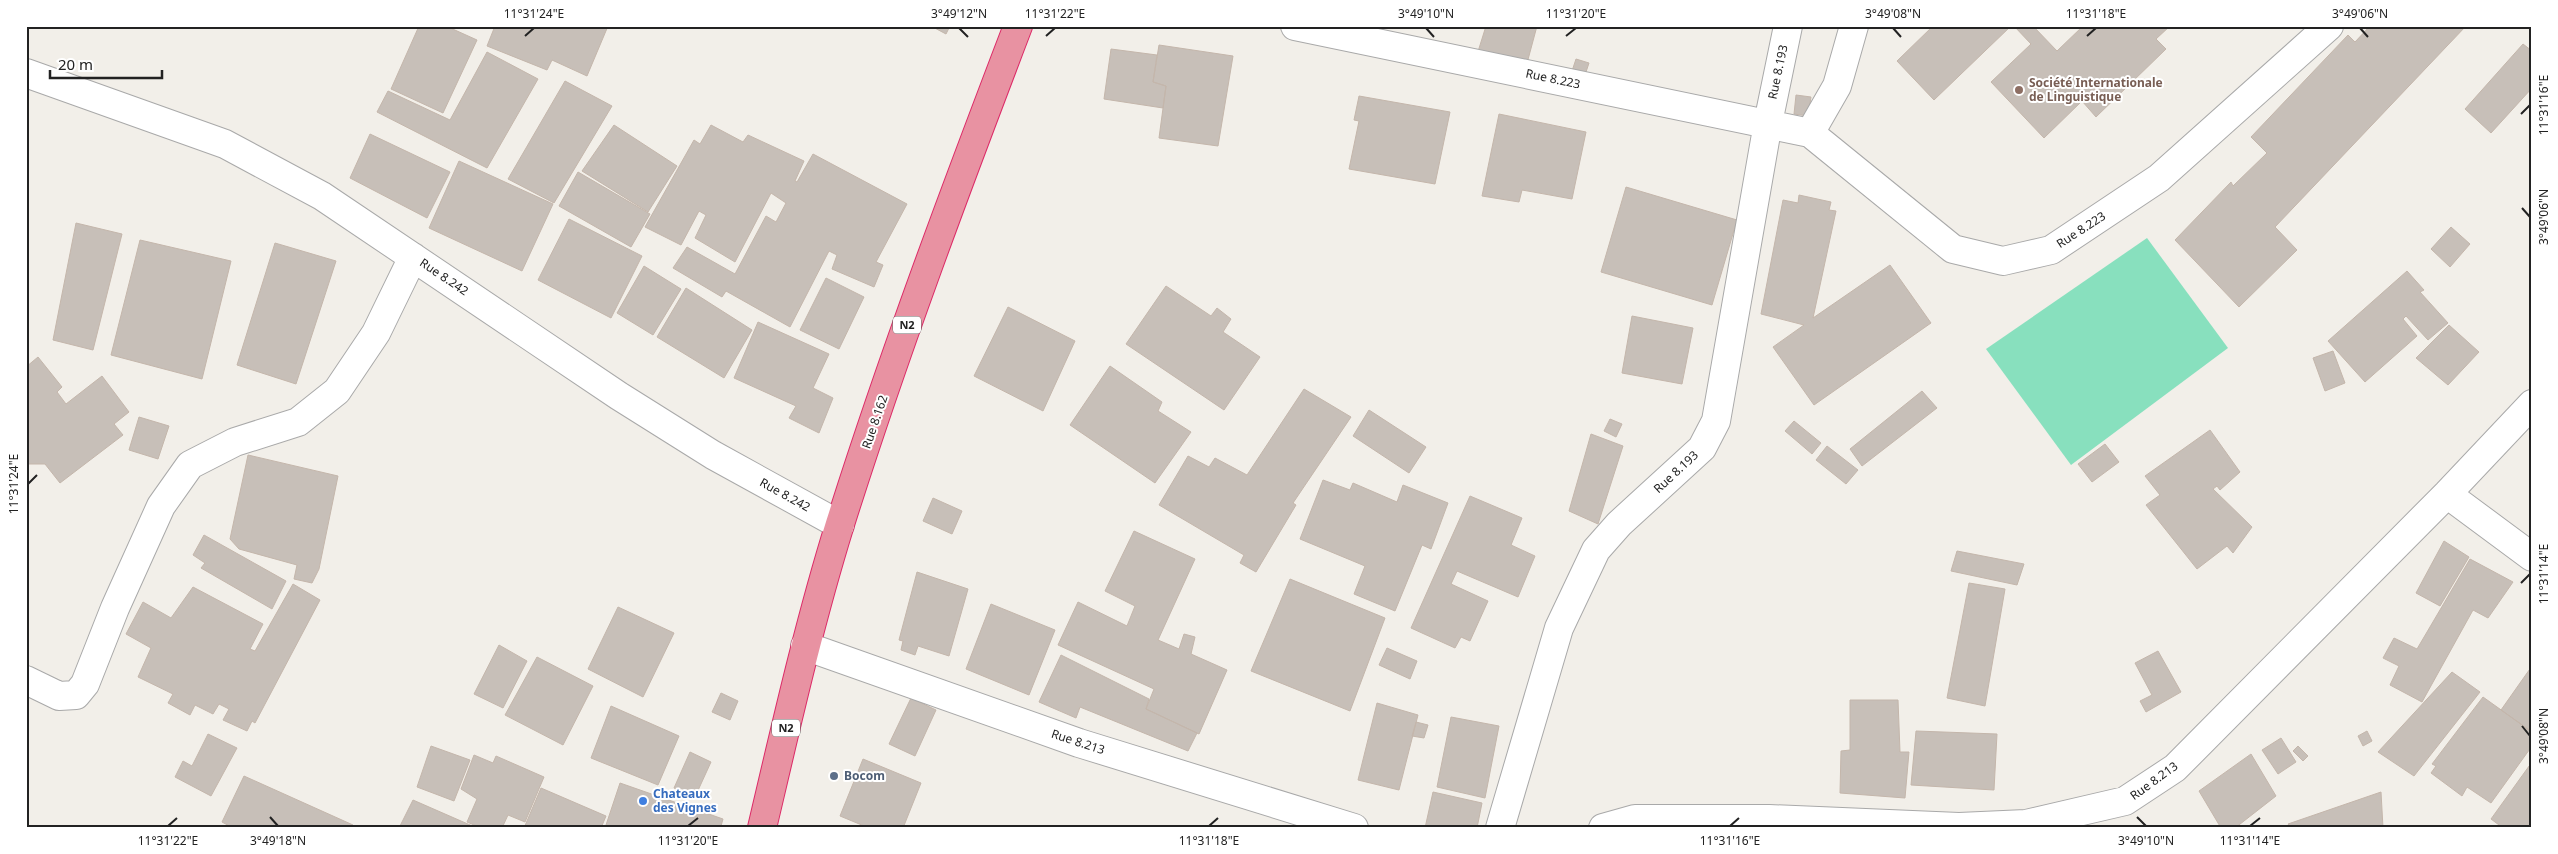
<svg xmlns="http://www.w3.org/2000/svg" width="2558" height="854" font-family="'Noto Sans',sans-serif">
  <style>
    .pitch { fill: #88e0be }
    .building { fill: #c7bfb8; stroke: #c4b6ab }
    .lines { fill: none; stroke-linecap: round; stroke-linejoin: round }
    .minor-casing { stroke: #a9a9a9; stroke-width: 30 }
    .highway-casing { stroke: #dc2a67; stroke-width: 30 }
    .minor { stroke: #fff; stroke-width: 28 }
    .highway { stroke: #e892a2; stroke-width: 28 }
    .ticks { fill: none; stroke: #222; stroke-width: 2 }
    .education-dot { fill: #8d6e63; stroke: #fff; stroke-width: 2 }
    .service-dot { fill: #5c6f8a; stroke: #fff; stroke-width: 2 }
    .shop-dot { fill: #3f7fe0; stroke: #fff; stroke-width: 2 }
    .labels { text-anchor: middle; stroke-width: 4; stroke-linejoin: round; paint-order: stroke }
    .shield { fill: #fff; stroke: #646464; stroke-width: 1 }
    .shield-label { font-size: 11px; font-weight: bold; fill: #222 }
    .street-label { font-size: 12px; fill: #222; stroke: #fff }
    .education-label { font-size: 12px; font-weight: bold; fill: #785e54; stroke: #fff; text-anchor: start }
    .service-label { font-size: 12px; font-weight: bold; fill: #4e5e75; stroke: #fff; text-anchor: start }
    .shop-label { font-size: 12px; font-weight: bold; fill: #366cbe; stroke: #fff; text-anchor: start }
    .neatline { fill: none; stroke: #222; stroke-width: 2 }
    .ticks-label { font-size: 12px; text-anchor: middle; fill: #222 }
  </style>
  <rect width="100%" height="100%" fill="#f2efe9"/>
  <path class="pitch" d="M2147,238l81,110 -157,117 -85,-116z"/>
  <path class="building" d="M419,26h27l31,14 -34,73 -52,-24z
    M495,26h113l-21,50 -35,-16 -5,10 -60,-24z
    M931,26h19l-4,8z
    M1486,26h51l-11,41 -50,-9z
    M1933,26h78l-77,74 -37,-39z
    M2014,26h19l24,25 26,-25h87l-14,13 10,10 -70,68 -14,-16 -38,37 -53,-56 40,-38z
    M2370,26h96l-191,201 22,23 -58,57 -64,-67 56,-58 2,4 34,-33 -16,-16 97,-102 7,7z
    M2523,44l9,7v37l-41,45 -26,-24z
    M1159,45l74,11 -15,90 -59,-8 7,-52 -13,-4z
    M1111,49l46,6 -4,27 13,4 -3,22 -59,-9z
    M487,52l51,27 -51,89 -110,-56 11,-21 62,29z
    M1576,59l13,4 -5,15 -13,-4z
    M565,81l47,25 -58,97 -46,-24z
    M1796,95l15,2 -3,19 -14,-2z
    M1359,96l91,16 -15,72 -86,-15 10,-48 -5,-1z
    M1499,114l87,18 -14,67 -50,-9 -3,12 -37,-6z
    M614,125l63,41 -29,46 -66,-41z
    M711,125l32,17 5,-7 56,26 -9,20 2,1 16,-28 94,50 -31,58 7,3 -9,22 -42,-18 5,-14 -8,-4 -39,76 -64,-36 -4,6 -49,-29 14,-21 48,27 31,-58 10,6 10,-19 -15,-10 -36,69 -40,-24 11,-23 -7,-4 -18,34 -36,-18 49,-87 6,4z
    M370,134l80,38 -23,46 -77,-40z
    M459,161l94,43 -31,67 -93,-43z
    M578,172l72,42 -19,33 -72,-41z
    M1626,187l111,33 -25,85 -111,-33z
    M1799,195l32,7 -2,8 7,1 -23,107 77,-53 41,58 -117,82 -41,-58 31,-22 -43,-11 22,-114 15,3z
    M569,219l73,37 -31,62 -73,-38z
    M76,223l46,11 -29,116 -40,-10z
    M2451,227l19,17 -20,23 -19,-18z
    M140,240l91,21 -29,118 -91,-24z
    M275,243l61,18 -40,123 -59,-19z
    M644,266l37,23 -28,46 -36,-22z
    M2407,271l17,19 -4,2 28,31 -20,17 -22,-24 -3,3 14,17 -52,46 -37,-41z
    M826,278l38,19 -25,52 -39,-19z
    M1166,286l45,30 6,-8 14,11 -8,13 37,25 -36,53 -98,-66z
    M686,288l66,42 -28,48 -67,-41z
    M1008,307l67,34 -32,70 -69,-35z
    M1632,316l61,12 -11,56 -60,-11z
    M758,322l71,32 -16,34 20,10 -14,35 -30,-15 7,-12 -62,-28z
    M2449,325l30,27 -31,33 -32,-27z
    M2333,351l12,32 -20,8 -12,-33z
    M38,357l24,30 -5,5 9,12 36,-28 27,36 -15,12 9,11 -63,48 -15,-19h-19v-97z
    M1110,366l52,36 -4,9 33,21 -36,51 -85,-58z
    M1304,389l47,28 -58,86 3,2 -40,67 -16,-9 4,-8 -85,-50 29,-49 21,11 6,-9 32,17z
    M1922,391l15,17 -75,58 -12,-17z
    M1369,410l57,37 -17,26 -56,-37z
    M139,417l30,9 -11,33 -29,-9z
    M1610,419l12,5 -6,13 -12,-6z
    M1794,421l27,22 -9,11 -27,-23z
    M2210,430l30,42 -20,18 -3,-4 -4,3 39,38 -19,26 -6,-7 -30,23 -51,-64 14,-10 -15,-19z
    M1591,434l32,12 -25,78 -29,-13z
    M2105,444l14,18 -27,20 -14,-18z
    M1827,446l31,24 -12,14 -30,-24z
    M248,455l90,21 -19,93 -7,14 -18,-4 3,-14 -58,-16 -9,-10z
    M1323,480l27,10 3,-7 44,19 6,-17 45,18 -17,46 -9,-4 -27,66 -41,-17 11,-28 -65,-27z
    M1470,496l52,22 -11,27 24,11 -17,41 -61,-26 -6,13 37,17 -18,40 -9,-4 -6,11 -44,-20z
    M933,498l29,13 -10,23 -29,-13z
    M1134,531l61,28 -37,81 21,9 5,-15 11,3 -4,17 36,16 -28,64 -53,-25 8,-20 -96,-44 20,-43 49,24 8,-20 -30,-15z
    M204,535l82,46 -14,28 -71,-41 4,-5 -12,-8z
    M2444,541l25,16 -29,49 -24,-13z
    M1957,551l67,13 -7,21 -66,-14z
    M2470,559l43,23 -25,36 -15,-8 -51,92 -32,-17 9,-19 -16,-8 11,-20 23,11z
    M917,572l51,17 -19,67 -31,-10 -3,9 -14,-5 2,-9 -4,-1z
    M1290,579l95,39 -35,93 -99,-40z
    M1969,583l36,6 -20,117 -38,-8z
    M293,584l27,16 -65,123 -3,-2 -5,10 -24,-11 6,-11 -10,-5 -6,10 -18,-9 -5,10 -22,-12 5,-9 -35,-17 13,-29 -25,-14 17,-32 28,16 22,-31 70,37 -13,25 5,2z
    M991,604l64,26 -26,65 -63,-26z
    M618,607l56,26 -31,64 -55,-28z
    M499,645l28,16 -24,47 -29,-14z
    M1387,648l30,13 -7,18 -31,-14z
    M2158,651l23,41 -35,20 -6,-11 12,-6 -17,-32z
    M1061,655l88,44 -3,10 51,24 -9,18 -108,-44 -4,11 -37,-16z
    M537,657l56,29 -30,59 -58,-30z
    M2532,666v66l-31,-22z
    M2452,672l28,20 -66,84 -36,-24z
    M721,693l17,8 -8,19 -18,-8z
    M2483,697l49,35v14l-41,57 -24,-16 -5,9 -31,-23 5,-7 -4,-2z
    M911,698l25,12 -21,46 -26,-12z
    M1850,700h48l2,52h9l-4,46 -65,-5 1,-42 9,-1z
    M1377,703l41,12 -19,75 -41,-10z
    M611,706l68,30 -21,49 -67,-27z
    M1451,717l48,9 -14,72 -48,-11z
    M1416,722l12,3 -4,13 -12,-2z
    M1916,731l81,3 -3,56 -83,-5z
    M2367,731l5,10 -9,5 -5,-10z
    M208,734l29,14 -26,48 -36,-19 8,-16 9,5z
    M2281,738l15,24 -18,12 -16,-24z
    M431,746l39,14 -16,41 -37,-14z
    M2298,746l10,10 -5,5 -10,-10z
    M690,752l21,10 -16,35 -21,-9z
    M2251,754l25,42 -41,32h-14l-22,-37z
    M474,755l19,8 3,-7 48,21 -19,45 -17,-7 -6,13h-21l-14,-6 10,-23 -16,-10z
    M863,759l58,24 -18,45h-34l-29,-12z
    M2532,762v66h-29l-12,-9z
    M244,776l109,49 -1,3h-119l-11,-6z
    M620,783l103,36 -2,7 2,2h-118z
    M541,788l65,28 -5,12h-77z
    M1433,792l49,11 -5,25h-52z
    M2381,792l2,36h-92l-3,-4z
    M413,800l64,28h-78z"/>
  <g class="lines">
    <g class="minor-casing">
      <path id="minor" d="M1295,26l515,107 143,116 50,12 48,-11 108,-72 170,-152
        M26,73l199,71 97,52 297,200 94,59 127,70
        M1810,133l27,-47 17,-60
        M2447,494l85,63
        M805,646l274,97 275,85
        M26,680l33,16 17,-1 9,-11 30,-76 46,-102 29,-41 45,-23 63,-20 39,-31 39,-58 37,-76
        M1500,828l59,-200 37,-78 23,-26 83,-76 14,-27 52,-298 20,-97
        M1603,828l32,-9h134l190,8 67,-3 99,-23 50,-33 272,-274 85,-90"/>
    </g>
    <g class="highway-casing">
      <path id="highway" d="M762,828c24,-102 47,-204 78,-304 53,-168 115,-333 178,-498"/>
    </g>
    <use href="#minor" class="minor"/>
    <use href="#highway" class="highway"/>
  </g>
  <path class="ticks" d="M959,28l9,9M1426,28l8,9M1893,28l8,9M2360,28l8,9M525,36l9,-8M1046,36l9,-8M1566,36l10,-8M2087,36l9,-8M2521,114l9,-9M2522,208l8,9M28,484l9,-9M2521,583l9,-9M2522,726l8,10M270,817l8,9M2137,817l9,9M168,826l9,-8M688,826l10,-8M1209,826l9,-8M1730,826l9,-8M2250,826l10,-8"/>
  <circle class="education-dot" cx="2019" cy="90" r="5"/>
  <circle class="service-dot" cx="834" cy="776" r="5"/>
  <circle class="shop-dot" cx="643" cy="801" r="5"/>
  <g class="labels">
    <g class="shield">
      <rect x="893" y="316.5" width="28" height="17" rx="4"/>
      <rect x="772" y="719.5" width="28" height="17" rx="4"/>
    </g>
    <g class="shield-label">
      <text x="907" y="329">N2</text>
      <text x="786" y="732">N2</text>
    </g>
    <g class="street-label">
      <text transform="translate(1778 72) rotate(-78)" y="4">Rue 8.193</text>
      <text transform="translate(1553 79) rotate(12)" y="4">Rue 8.223</text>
      <text transform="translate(2081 230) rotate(-33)" y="4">Rue 8.223</text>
      <text transform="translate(444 277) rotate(34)" y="4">Rue 8.242</text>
      <text transform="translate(875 422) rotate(-71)" y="4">Rue 8.162</text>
      <text transform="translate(1676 472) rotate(-43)" y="4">Rue 8.193</text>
      <text transform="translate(785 495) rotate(29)" y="4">Rue 8.242</text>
      <text transform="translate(1078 742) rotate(18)" y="4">Rue 8.213</text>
      <text transform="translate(2154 781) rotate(-36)" y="4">Rue 8.213</text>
    </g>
    <g class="education-label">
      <text x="2029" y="87">Société Internationale<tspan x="2029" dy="14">de Linguistique</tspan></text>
    </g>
    <g class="service-label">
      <text x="844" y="780">Bocom</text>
    </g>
    <g class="shop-label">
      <text x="653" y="798">Chateaux<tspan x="653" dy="14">des Vignes</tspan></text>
    </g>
  </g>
  <rect width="2558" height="854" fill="none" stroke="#ffffff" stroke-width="55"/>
  <path d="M50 70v8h112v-8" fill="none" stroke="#222222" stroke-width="2.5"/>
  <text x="58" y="70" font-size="15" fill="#222222" stroke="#ffffff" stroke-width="4" paint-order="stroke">20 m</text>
  <rect x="28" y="28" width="2502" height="798" class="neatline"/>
  <g class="ticks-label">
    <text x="534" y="18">11°31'24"E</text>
    <text x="959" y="18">3°49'12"N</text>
    <text x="1055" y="18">11°31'22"E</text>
    <text x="1426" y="18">3°49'10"N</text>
    <text x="1576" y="18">11°31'20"E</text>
    <text x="1893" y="18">3°49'08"N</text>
    <text x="2096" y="18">11°31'18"E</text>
    <text x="2360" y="18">3°49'06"N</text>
    <text transform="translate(2544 105) rotate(-90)" y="4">11°31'16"E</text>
    <text transform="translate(2544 217) rotate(-90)" y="4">3°49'06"N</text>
    <text transform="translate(14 484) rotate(-90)" y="4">11°31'24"E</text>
    <text transform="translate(2544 574) rotate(-90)" y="4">11°31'14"E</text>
    <text transform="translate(2544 736) rotate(-90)" y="4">3°49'08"N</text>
    <text x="168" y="845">11°31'22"E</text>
    <text x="278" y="845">3°49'18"N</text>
    <text x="688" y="845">11°31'20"E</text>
    <text x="1209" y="845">11°31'18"E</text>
    <text x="1730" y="845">11°31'16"E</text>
    <text x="2146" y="845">3°49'10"N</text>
    <text x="2250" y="845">11°31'14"E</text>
  </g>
</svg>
